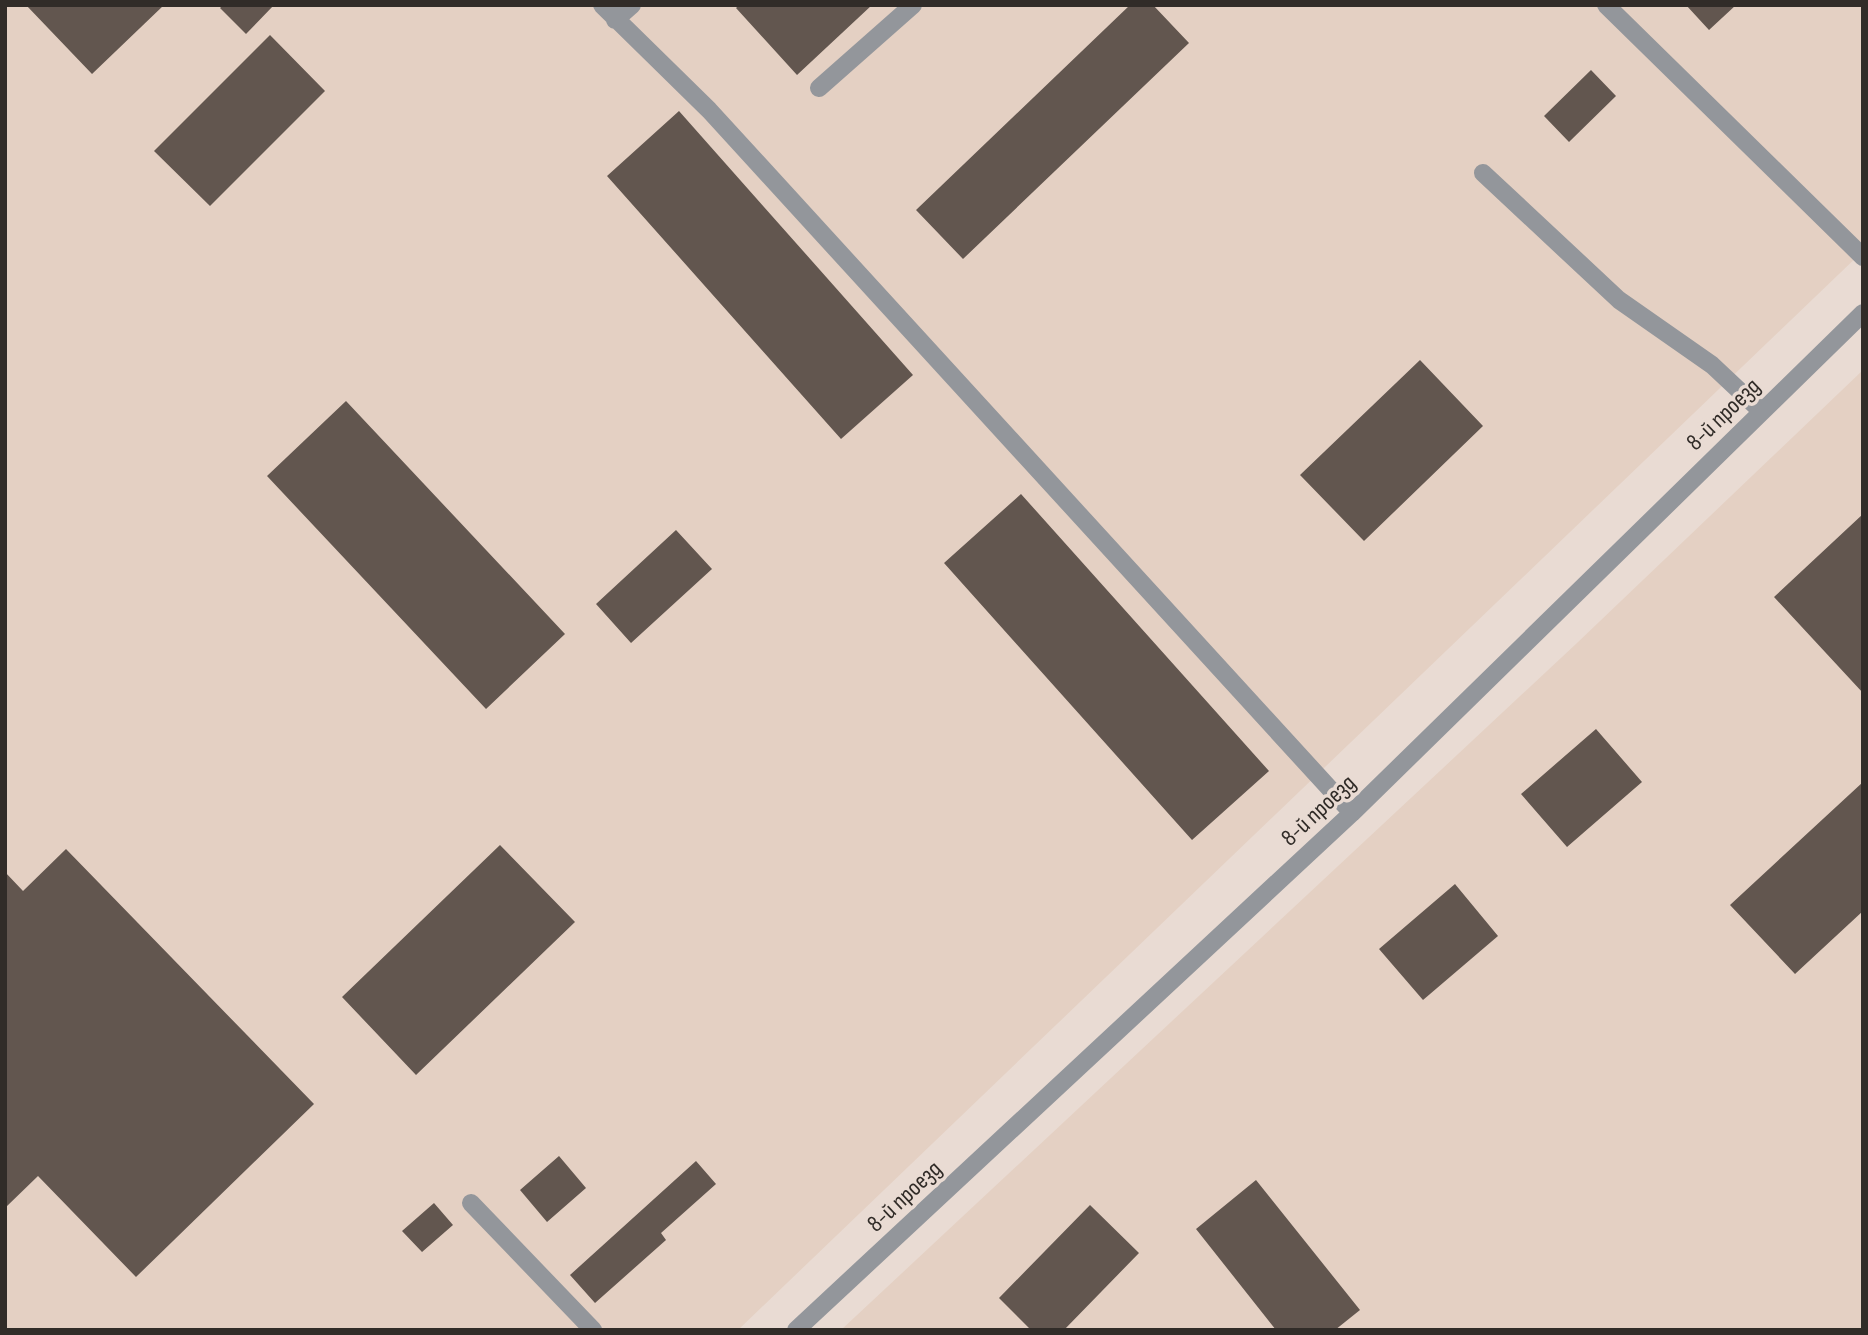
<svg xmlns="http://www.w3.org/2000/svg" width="1868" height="1335" font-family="'Sofia Sans Condensed',sans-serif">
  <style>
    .built { fill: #e4d0c3 }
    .building { fill: #62564f }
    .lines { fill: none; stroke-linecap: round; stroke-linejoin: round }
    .minor { stroke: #93969b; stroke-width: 18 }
    .labels { text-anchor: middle; stroke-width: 7; stroke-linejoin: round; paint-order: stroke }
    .street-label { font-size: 24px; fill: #312c28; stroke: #e9dbd3 }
  </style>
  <rect width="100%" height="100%" fill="#e9dbd3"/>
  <path class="built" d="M5,5h1858v246l-1125,1079h-733z
    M1863,370v960h-1022l736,-687z"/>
  <path class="building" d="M26,5h138l-72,69z
    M223,5h51l-28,29 -26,-26z
    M739,5h133l-75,70 -61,-67z
    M1130,5h23l36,38 -226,216 -47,-49z
    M1686,5h50l-27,25z
    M270,35l55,56 -115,115 -56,-55z
    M1591,70l25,26 -47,46 -25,-26z
    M679,111l234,264 -72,64 -234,-263z
    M1420,360l63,66 -119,115 -64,-66z
    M346,401l219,233 -79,75 -219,-233z
    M1021,494l248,277 -77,69 -248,-277z
    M1863,514v179l-89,-96z
    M676,530l36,39 -81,74 -35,-39z
    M1596,729l46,53 -75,65 -46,-53z
    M1863,782v129l-68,63 -65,-69z
    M500,845l75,77 -159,153 -74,-78z
    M66,849l248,255 -178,173 -98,-101 -33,32v-336l18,19z
    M1455,884l43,52 -75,64 -44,-51z
    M559,1156l27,32 -39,34 -27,-32z
    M696,1161l20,23 -55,49 5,7 -71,63 -25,-28z
    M1256,1180l104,130 -25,20h-59l-80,-101z
    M434,1203l19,22 -31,27 -20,-21z
    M1090,1205l49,48 -75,77h-33l-32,-32z"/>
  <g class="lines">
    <path class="minor" d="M602,5l107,105 643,703
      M1606,5l257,252
      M615,20l17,-15
      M819,88l94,-83
      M1483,173l136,127 93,65 49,46
      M471,1203l122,127
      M796,1330l556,-517 511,-500"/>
  </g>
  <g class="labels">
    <g class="street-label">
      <text transform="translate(1723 414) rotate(-44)" y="8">8-й проезд</text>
      <text transform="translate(1318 810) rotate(-43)" y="8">8-й проезд</text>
      <text transform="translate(904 1196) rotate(-43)" y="8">8-й проезд</text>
    </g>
  </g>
  <rect width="1868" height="1335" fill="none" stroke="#312c28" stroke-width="14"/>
</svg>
